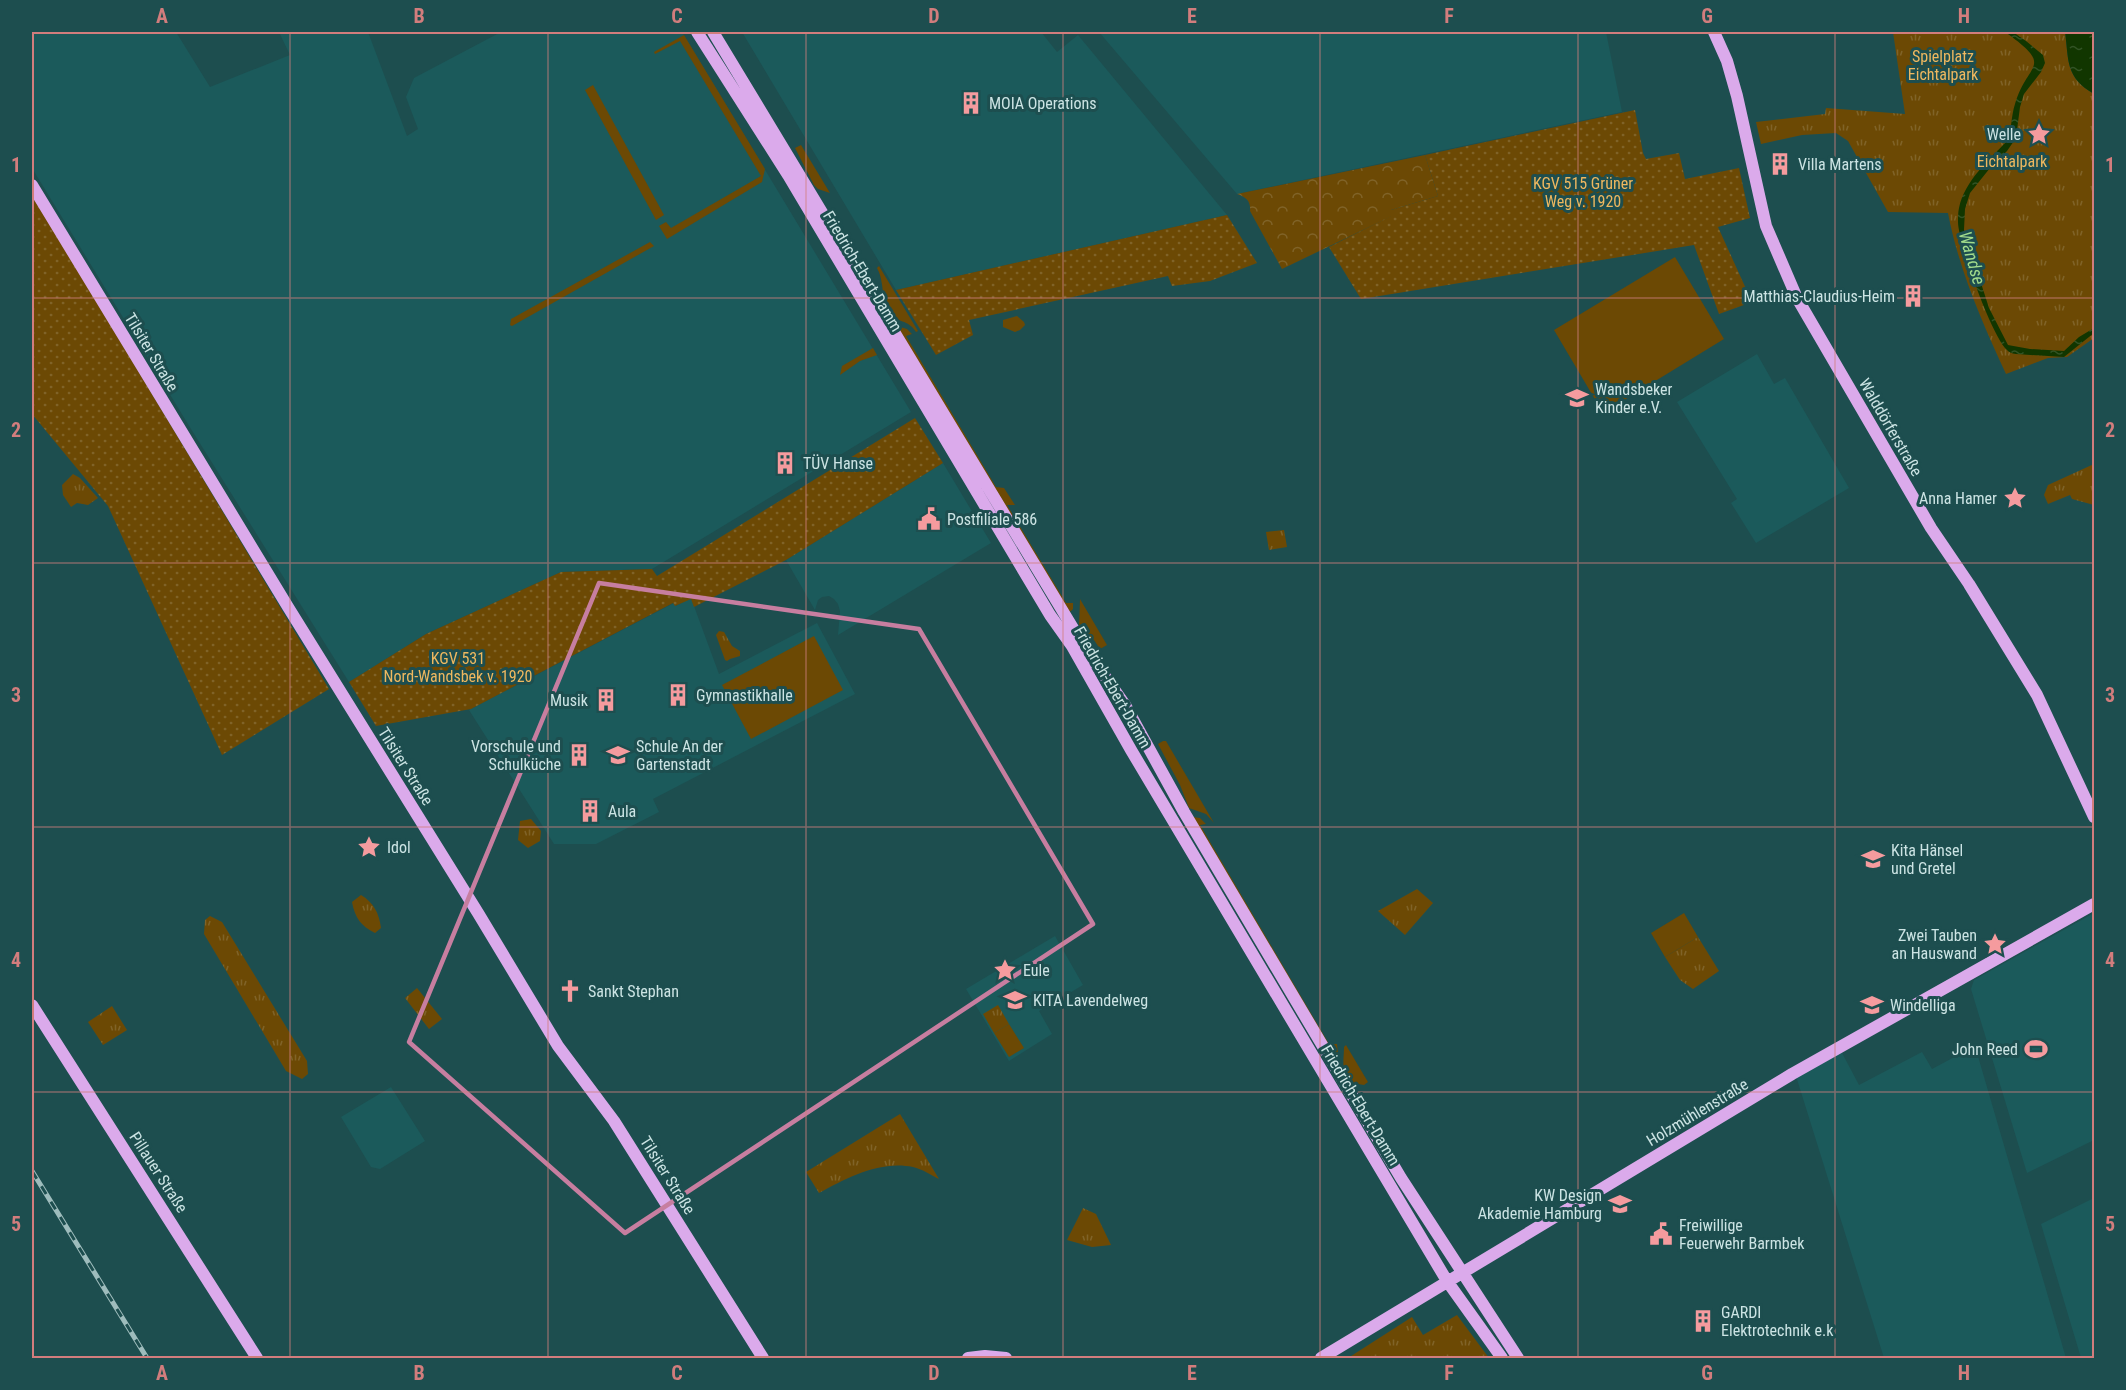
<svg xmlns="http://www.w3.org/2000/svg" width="2126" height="1390" font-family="'Roboto Condensed',sans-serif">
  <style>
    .built { fill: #1b5a5b }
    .grass { fill: #6c4904 }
    .forest { fill: url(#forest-crowns) }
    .park { fill: url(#park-tufts) }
    .garden { fill: url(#garden-dots) }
    .water { fill: url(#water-ripples) }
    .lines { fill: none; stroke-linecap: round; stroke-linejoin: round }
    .secondary { stroke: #dbaaeb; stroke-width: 12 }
    .rail-casing { stroke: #9ebcbc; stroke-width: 5 }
    .rail { stroke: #1d4e4f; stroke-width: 3; stroke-dasharray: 9; stroke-linecap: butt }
    .marked { fill: none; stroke: #c77ea0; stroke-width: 4.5; stroke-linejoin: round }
    .grid { fill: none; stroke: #d27d7d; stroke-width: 1.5; stroke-opacity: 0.55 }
    .labels { text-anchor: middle; stroke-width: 6; stroke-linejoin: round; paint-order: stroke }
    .park-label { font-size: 16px; fill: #efb85f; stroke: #1d4e4f }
    .poi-label { font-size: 16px; fill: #cce4e4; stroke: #1d4e4f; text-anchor: start }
    .street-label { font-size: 16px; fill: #cce4e4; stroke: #1d4e4f }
    .water-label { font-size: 18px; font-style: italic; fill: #a2dc8c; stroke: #1d4e4f }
    .neatline { fill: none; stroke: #d27d7d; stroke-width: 2 }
    .grid-label { font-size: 20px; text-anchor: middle; font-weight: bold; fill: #d27d7d }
  </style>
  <defs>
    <pattern id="forest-crowns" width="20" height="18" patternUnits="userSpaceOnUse" patternTransform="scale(1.5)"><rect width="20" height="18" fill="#6c4904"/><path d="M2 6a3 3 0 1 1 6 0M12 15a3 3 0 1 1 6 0" fill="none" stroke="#806328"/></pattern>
    <pattern id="park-tufts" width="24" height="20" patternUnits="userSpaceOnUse" patternTransform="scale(1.5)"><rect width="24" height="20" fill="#6c4904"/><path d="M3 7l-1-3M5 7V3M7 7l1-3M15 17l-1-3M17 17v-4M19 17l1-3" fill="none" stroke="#806328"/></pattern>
    <pattern id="garden-dots" width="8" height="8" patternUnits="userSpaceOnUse" patternTransform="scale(1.5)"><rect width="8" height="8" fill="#6c4904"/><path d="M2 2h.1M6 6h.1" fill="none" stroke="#806328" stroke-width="1.8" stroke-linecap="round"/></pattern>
    <pattern id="water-ripples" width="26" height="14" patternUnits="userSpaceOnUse" patternTransform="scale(1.5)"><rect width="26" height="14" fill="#113600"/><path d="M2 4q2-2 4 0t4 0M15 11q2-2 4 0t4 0" fill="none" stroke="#325325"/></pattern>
  </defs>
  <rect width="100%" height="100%" fill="#1d4e4f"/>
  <path class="built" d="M32,32h144l34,55 80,-32 -11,-23h89l39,104 11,-7 -12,-32 8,-19 87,-46h181l229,380 -259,157 -91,3 -135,62 -77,48 -158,-253 -159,-261z
    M742,32h299l16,20 21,-17 149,180 -331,75z
    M1099,32h507l16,80 -385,82z
    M1757,354l17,30 11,-6 64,110 -93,55 -25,-40 6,-4 -60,-97z
    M943,463l48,80 -153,92 2,-24 -2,-7 -4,-5 -5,-3 -7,1 -4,3 -3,10 -29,-50z
    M691,598l28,76 98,-51 38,71 -202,105 6,13 -63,32h-42l-85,-134 205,-107 2,3z
    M2094,913v227l-67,33 -56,-184 3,-9z
    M1055,936l28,49 -44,26 13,23 -43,27 -43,-72z
    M1975,1046l91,312h-182l-88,-282 45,-25 18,34 63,-33 10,17z
    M391,1087l34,54 -45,28 -9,-2 -30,-50z
    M2094,1198v160h-13l-40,-134z"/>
  <path class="grass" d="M684,35l81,134 -3,13 -95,57 -8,-13 7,-4 5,6 90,-52 -81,-135 -25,13 -1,-2z
    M593,85l71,130 -8,5 -71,-130z
    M801,145l29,48 -12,-4 -4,-4 -19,-37z
    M650,242l4,4 -142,80 -2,-1 1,-6z
    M1675,257l49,82 -121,74 -49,-83z
    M879,266l39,65 -2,1c-8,-13 -19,-9 -27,-19 -8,-10 -4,-31 -12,-45z
    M897,326l10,3 5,5 -6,2 90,151 8,1 11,17h-8l59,98h7v6l-2,2 -2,1z
    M873,348l4,7 -17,6 -20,14 2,-9z
    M1080,599l27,46 -7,4 -8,-12 -4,2 -9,-11z
    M814,636l29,54 -92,49 -29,-54z
    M1163,741h3l48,82 -8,-9 -17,-6 -9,-23 -22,-41z
    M1193,817l7,1 6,6 -6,1 129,219h8l1,9 -3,6z
    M1684,913l14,24 -33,20 -14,-24z
    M1009,1024l15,24 -15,9 -15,-24z
    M1346,1045l22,37 -4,3 -12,-2c-12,-12 -8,-22 -8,-36z"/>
  <path class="forest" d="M1425,155l13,41 -47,14 1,6 -110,53 -32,-58c1,-10 -4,-14 -13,-17z"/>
  <path class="park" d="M1893,32h172c4,29 0,45 29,62v244l-27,19 -19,1 -42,16c-24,-52 -47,-104 -58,-161l-60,-1 -40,-71 -12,-8 -34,2 -41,9 -5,-22 69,-8 1,-6 79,6z
    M1017,316l7,6 1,3 -5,5 -5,2 -12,-5v-7z
    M2094,464v41l-22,-6 -2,-4 -22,9 -4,-9 4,-10z
    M73,474l7,4 18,20 -10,7 -11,-2 -6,4 -8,-12 -1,-10z
    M1284,530l3,17 -18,3 -3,-18z
    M719,631l5,1 8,14 8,5v5l-10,3 -3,2 -2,-1 -9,-25z
    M531,819l10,12 -1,10 -12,7 -10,-8 2,-19z
    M1417,889l16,14 -28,32 -27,-24z
    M361,895c13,8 18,18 20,33l-6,5c-14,-7 -20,-15 -23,-31z
    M210,916l12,6 85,139 1,13 -6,5 -16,-8 -82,-137 1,-14z
    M1698,937l21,34 -26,18 -13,-9 -15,-23z
    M417,988l25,31 -13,10 -24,-31z
    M998,1005l11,19 -15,9 -11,-19z
    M112,1006l15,24 -24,15 -15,-23z
    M900,1114l39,65c-8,-4 -17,-10 -26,-12 -32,-7 -67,11 -94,26l-13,-21z
    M1083,1208l13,6 15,31 -19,2 -25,-7z
    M1457,1315l32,43h-141l64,-41 11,18z"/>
  <path class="garden" d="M1635,110l8,43 3,6 33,-6 6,26 54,-11 11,50 -32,9 34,75 -33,12 -25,-69 -333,54 -32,-52 62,-31v-6l47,-14 -13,-41z
    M32,194l297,495 -107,66 -114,-249 -76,-92z
    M1227,215l30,48 -47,18 -38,5 -4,-10 -199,44 4,15 -37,20 -40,-65z
    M915,418l28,45 -157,97 -92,47 -3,-8 -16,7 -2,-3 -202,106 -95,17 -27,-44 77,-48 135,-62 91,-3 5,7z"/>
  <path class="water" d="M2005,32h8l13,9 17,14 2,8 -4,9 -17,22 -4,13 -4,31 -9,13 -17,17 -20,25 -5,16 -1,21 25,78 19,37 22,4 34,2 15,-14 15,-9v5l-30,24 -48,-3c-5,-1 -6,-1 -9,-4 -15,-13 -49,-108 -49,-128 0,-5 0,-10 1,-14 6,-28 30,-48 48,-67 5,-12 4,-25 8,-37 12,-42 41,-36 -10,-72z
    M2065,32h29v62c-29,-17 -25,-33 -29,-62z"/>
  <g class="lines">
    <path class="secondary" d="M697,32l91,143 262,440 22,31 59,104 316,531 55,77
      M713,32l372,616 40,57 59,107 217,366 117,180
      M1714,32l13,29 10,35 29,130 31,72 134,230 38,56 68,111 57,122
      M32,185l256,422 190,306 80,133 56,75 149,237
      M32,1005l225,353
      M968,1358l17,-2 21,2
      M1321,1358l471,-284 302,-170"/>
    <g class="rail-casing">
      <path id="rail" d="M32,1171l115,187"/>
    </g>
    <use href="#rail" class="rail"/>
  </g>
  <path class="marked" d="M599,583l320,46 174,295 -468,309 -216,-191z"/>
  <path class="grid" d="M290,32v1326M548,32v1326M806,32v1326M1063,32v1326M1320,32v1326M1578,32v1326M1835,32v1326M32,298h2062M32,563h2062M32,827h2062M32,1092h2062"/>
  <defs>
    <g id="building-bare" transform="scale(1.8)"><path d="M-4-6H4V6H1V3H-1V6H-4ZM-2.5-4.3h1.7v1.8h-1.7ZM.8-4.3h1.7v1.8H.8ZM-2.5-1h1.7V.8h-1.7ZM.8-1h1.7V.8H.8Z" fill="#f59b9e" stroke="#1d4e4f" stroke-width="2.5" paint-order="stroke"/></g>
    <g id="sight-bare" transform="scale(1.8)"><path d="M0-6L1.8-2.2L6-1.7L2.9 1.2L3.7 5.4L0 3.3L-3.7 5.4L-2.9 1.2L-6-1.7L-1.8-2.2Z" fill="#f59b9e" stroke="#1d4e4f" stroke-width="2.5" paint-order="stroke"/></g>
    <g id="school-bare" transform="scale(1.8)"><path d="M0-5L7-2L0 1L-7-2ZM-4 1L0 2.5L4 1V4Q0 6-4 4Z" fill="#f59b9e" stroke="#1d4e4f" stroke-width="2.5" paint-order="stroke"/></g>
    <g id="civic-bare" transform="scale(1.8)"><path d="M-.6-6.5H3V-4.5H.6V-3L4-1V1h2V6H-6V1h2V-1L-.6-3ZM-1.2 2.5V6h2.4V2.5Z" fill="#f59b9e" stroke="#1d4e4f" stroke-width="2.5" paint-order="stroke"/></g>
    <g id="church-bare" transform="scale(1.8)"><path d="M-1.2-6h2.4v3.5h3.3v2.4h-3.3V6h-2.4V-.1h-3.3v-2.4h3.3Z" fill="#f59b9e" stroke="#1d4e4f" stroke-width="2.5" paint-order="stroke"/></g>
    <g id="stadium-bare" transform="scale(1.8)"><path d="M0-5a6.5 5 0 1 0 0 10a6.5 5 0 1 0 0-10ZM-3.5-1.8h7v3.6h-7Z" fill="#f59b9e" stroke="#1d4e4f" stroke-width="2.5" paint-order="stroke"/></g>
  </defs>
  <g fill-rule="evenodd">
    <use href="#building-bare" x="971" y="103"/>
    <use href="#sight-bare" x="2039" y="134"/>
    <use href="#building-bare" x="1780" y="164"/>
    <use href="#building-bare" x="1913" y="296"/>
    <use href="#school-bare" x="1577" y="398"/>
    <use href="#building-bare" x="785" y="463"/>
    <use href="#sight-bare" x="2015" y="498"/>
    <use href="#civic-bare" x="929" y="519"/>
    <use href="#building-bare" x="678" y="695"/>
    <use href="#building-bare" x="606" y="700"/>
    <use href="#building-bare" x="579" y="755"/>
    <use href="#school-bare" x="618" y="755"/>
    <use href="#building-bare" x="590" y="811"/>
    <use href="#sight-bare" x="369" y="847"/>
    <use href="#school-bare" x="1873" y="859"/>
    <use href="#sight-bare" x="1995" y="944"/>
    <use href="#sight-bare" x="1005" y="970"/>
    <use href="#church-bare" x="570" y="991"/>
    <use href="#school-bare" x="1015" y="1000"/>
    <use href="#school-bare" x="1872" y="1005"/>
    <use href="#stadium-bare" x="2036" y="1049"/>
    <use href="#school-bare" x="1620" y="1204"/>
    <use href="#civic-bare" x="1661" y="1234"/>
    <use href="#building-bare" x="1703" y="1321"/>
  </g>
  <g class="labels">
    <g class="park-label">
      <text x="1943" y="62">Spielplatz<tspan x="1943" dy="18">Eichtalpark</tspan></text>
      <text x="2012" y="167">Eichtalpark</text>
      <text x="1583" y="189">KGV 515 Grüner<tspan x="1583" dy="18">Weg v. 1920</tspan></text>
      <text x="458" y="664">KGV 531<tspan x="458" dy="18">Nord-Wandsbek v. 1920</tspan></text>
    </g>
    <g class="poi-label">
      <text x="989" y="109">MOIA Operations</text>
      <text x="2021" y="140" text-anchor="end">Welle</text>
      <text x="1798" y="170">Villa Martens</text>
      <text x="1895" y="302" text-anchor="end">Matthias-Claudius-Heim</text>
      <text x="1595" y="395">Wandsbeker<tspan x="1595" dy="18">Kinder e.V.</tspan></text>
      <text x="803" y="469">TÜV Hanse</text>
      <text x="1997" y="504" text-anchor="end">Anna Hamer</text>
      <text x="947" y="525">Postfiliale 586</text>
      <text x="696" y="701">Gymnastikhalle</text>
      <text x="588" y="706" text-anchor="end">Musik</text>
      <text x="561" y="752" text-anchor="end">Vorschule und<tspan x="561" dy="18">Schulküche</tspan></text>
      <text x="636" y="752">Schule An der<tspan x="636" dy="18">Gartenstadt</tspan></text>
      <text x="608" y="817">Aula</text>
      <text x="387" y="853">Idol</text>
      <text x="1891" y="856">Kita Hänsel<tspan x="1891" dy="18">und Gretel</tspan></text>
      <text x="1977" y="941" text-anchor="end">Zwei Tauben<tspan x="1977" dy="18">an Hauswand</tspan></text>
      <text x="1023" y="976">Eule</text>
      <text x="588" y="997">Sankt Stephan</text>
      <text x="1033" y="1006">KITA Lavendelweg</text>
      <text x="1890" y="1011">Windelliga</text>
      <text x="2018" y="1055" text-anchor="end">John Reed</text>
      <text x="1602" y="1201" text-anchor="end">KW Design<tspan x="1602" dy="18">Akademie Hamburg</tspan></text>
      <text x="1679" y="1231">Freiwillige<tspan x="1679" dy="18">Feuerwehr Barmbek</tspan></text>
      <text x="1721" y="1318">GARDI<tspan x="1721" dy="18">Elektrotechnik e.k</tspan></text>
    </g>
    <g class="street-label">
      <text transform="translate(863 271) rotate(59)" y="6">Friedrich-Ebert-Damm</text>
      <text transform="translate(152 352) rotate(59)" y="6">Tilsiter Straße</text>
      <text transform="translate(1891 427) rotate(60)" y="6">Walddörferstraße</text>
      <text transform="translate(1113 687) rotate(60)" y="6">Friedrich-Ebert-Damm</text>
      <text transform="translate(406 766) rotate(58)" y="6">Tilsiter Straße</text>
      <text transform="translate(1361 1105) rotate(59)" y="6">Friedrich-Ebert-Damm</text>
      <text transform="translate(1697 1112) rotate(-31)" y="6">Holzmühlenstraße</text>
      <text transform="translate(159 1172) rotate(57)" y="6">Pillauer Straße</text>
      <text transform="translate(668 1175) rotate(58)" y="6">Tilsiter Straße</text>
    </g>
    <g class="water-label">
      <text transform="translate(1972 258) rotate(74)" y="6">Wandse</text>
    </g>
  </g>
  <rect width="2126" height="1390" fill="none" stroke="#1d4e4f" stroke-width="66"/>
  <rect x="33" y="33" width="2060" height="1324" class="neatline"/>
  <g class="grid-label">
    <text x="162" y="23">A</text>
    <text x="419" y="23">B</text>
    <text x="677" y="23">C</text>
    <text x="934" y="23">D</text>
    <text x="1192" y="23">E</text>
    <text x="1449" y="23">F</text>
    <text x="1707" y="23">G</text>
    <text x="1964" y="23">H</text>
    <text x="16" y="172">1</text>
    <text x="2110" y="172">1</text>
    <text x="16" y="437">2</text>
    <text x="2110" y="437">2</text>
    <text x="16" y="702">3</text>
    <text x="2110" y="702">3</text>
    <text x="16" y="967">4</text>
    <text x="2110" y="967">4</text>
    <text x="16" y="1231">5</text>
    <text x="2110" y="1231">5</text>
    <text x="162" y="1380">A</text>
    <text x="419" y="1380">B</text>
    <text x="677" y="1380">C</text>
    <text x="934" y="1380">D</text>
    <text x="1192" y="1380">E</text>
    <text x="1449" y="1380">F</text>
    <text x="1707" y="1380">G</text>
    <text x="1964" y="1380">H</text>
  </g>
</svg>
